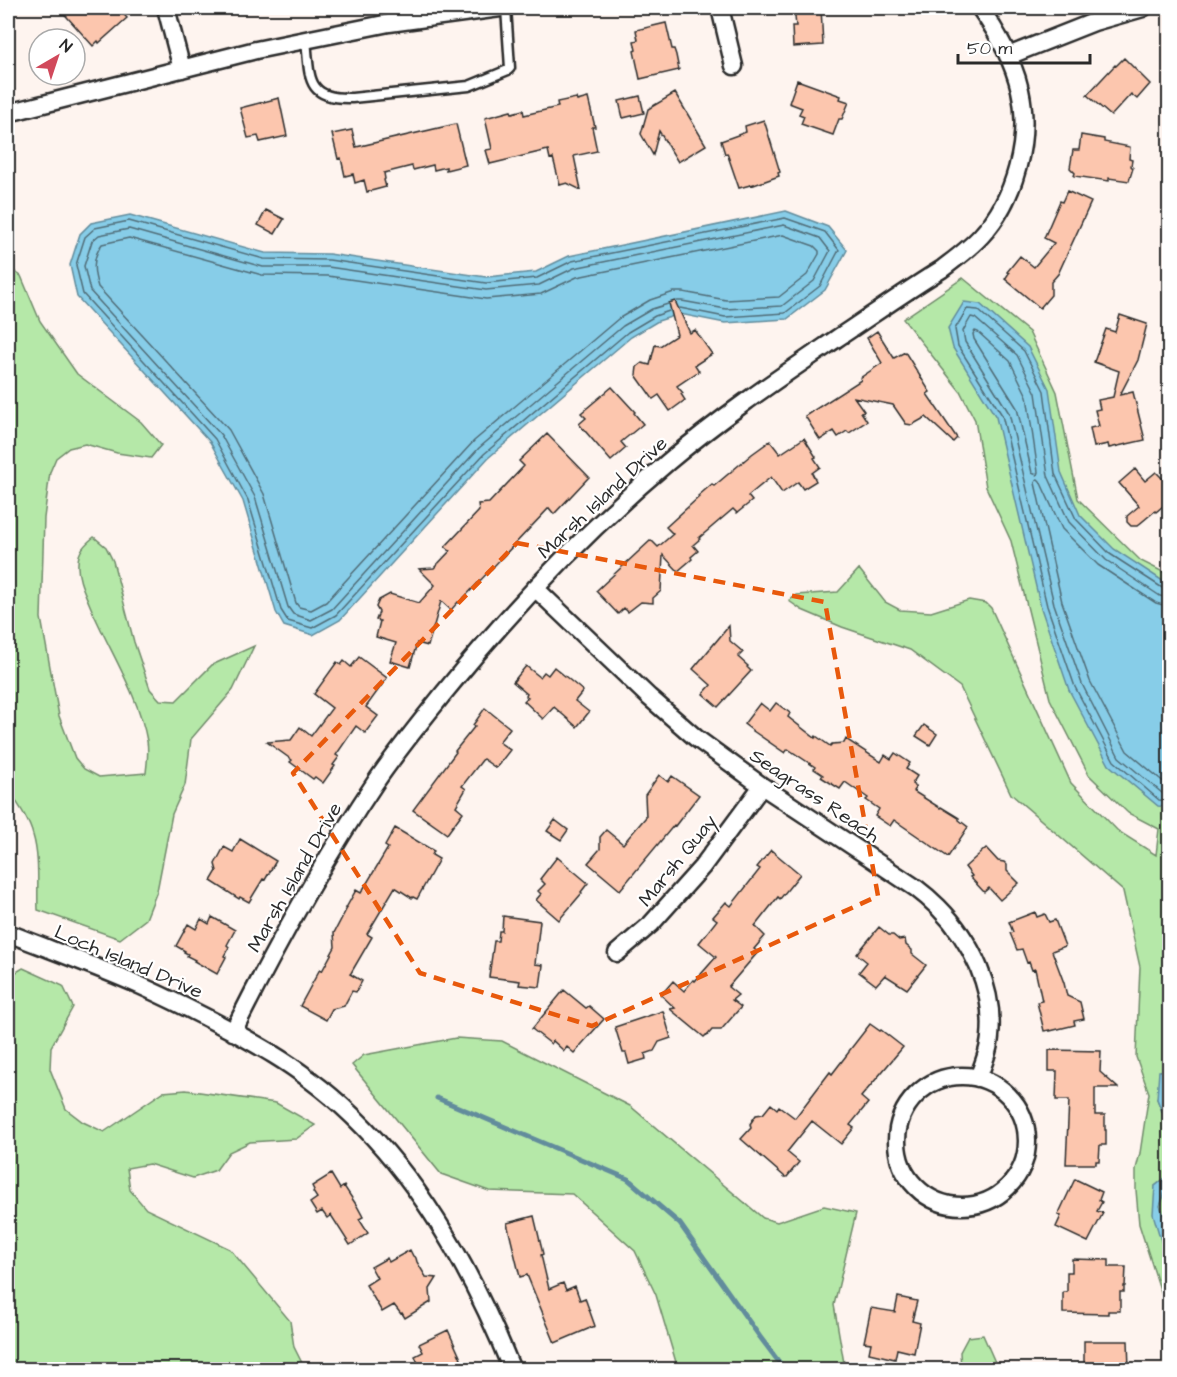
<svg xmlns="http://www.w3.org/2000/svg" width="1177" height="1377" font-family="'Architects Daughter',sans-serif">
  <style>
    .green { fill: #b5e8a8; stroke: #708a6a; stroke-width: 1.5 }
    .water { fill: #87cde8; stroke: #628c9c; stroke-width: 1.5 }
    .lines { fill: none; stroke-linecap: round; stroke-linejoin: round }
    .shore { stroke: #506c77; stroke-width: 1.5 }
    .stream { stroke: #628c9c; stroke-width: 5 }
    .building { fill: #fcc6ae; stroke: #2b2b2b; stroke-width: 1.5 }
    .service-casing { stroke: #2b2b2b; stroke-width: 13 }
    .minor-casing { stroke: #2b2b2b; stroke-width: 21 }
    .service { stroke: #fff; stroke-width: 8 }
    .minor { stroke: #fff; stroke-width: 16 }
    .marked { fill: none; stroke: #e8590c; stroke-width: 4.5; stroke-dasharray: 12 8; stroke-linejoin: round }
    .labels { text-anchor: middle; stroke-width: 4.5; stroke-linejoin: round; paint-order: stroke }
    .street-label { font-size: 20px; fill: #2b2b2b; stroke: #fff }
  </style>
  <rect width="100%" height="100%" fill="#fef4ef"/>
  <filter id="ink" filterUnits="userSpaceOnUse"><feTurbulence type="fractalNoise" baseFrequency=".0167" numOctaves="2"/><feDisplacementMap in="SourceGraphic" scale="12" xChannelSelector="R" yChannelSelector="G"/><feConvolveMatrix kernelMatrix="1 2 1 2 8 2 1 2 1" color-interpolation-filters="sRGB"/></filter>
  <g filter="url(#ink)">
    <path class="green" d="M8,267l13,9 19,45 37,53 64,48 20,23 -10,13 -34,-5 -32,-9 -16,4 -13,10 -6,14 -6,46 -3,100 18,98 16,42 9,11 15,8 47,-4c1,-11 3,-21 1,-32 -8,-46 -40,-94 -58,-138 -5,-12 -12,-26 -11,-40 0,-12 7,-19 16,-26l12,10 7,14 21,81 16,47 10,11 16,1 36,-36 42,-19 -21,44 -42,49 -6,46 -13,29 -15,77 -11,28 -26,20 -82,-29c-1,-24 2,-52 -5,-75 -4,-16 -16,-32 -25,-46z
      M963,278l66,54 28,60 21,107 63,62 28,14 1,496 -13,28 12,29 1,36 -5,14 -10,8 10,68 4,3v112h-1l-4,-67 -25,-78 -3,-34v-21l4,-16 9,-60 -13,-36 4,-90 -17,-76 -112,-97 -51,-107 -50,-37 -68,-23 -40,-17 -13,-9 7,-6 42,-3 21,-23 26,33 15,8 31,2 38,-12 17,3 5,5 80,175 47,48 38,24 3,-26 -31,-16 -39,-38 -39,-76 -39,-158 -25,-54 -11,-67 -15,-29 -57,-72z
      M23,968l40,18 10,21 -22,40 -1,22 16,40 17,13 21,10 59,-40 23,-2 90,13 39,22 -19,14 -46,3 -21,10 -13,18 -23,8 -44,-14 -22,4 3,22 16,19 84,40 60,72 4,26 11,22h-297v-392z
      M456,1038l46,3 128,65 133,112 14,4 47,-16 32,7 -22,92 11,64h-167l-22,-74 -21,-44 -63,-57 -83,-3 -48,-17 -89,-109 12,-10z
      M1169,1181v47l-9,-22z
      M983,1335l15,34h-37l-1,-17 8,-15z"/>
    <path class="water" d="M786,211l42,16 19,23 -22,40 -38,29 -62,4 -45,-9 -22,7 -27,16 -143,121 -148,162 -27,15 -29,-9 -8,-14 -33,-111 -33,-59 -133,-145 -7,-32 10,-31 11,-11 39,-8 135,38 64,1 157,23 50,-5 33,-16z
      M964,302l16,2 48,43 21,42 12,83 19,43 34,34 55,36v222l-11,-1 -49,-41 -40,-75 -28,-82 -45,-191 -43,-69 -5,-20z
      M1169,1070l1,1 -1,57 -12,-29 2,-28z
      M1169,1164v17l-9,25 9,22v29l-4,-3 -12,-40 2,-28 10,-8z"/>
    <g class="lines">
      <path class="shore" d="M783,235l31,11 5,5v3l-12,21 -28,22 -53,3 -43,-8h-9l-24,8 -32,19 -144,122 -148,161 -15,8 -12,-3 -3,-4 -32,-109 -35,-64 -131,-143c-5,-16 -6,-29 4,-43l27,-6 133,37 66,1 158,23 55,-5 36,-17z
        M668,304l-16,5 -29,17 -144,122 -147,161 -21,11 -18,-6 -5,-7 -33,-110 -34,-62 -131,-144 -6,-25 8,-25 7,-6 30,-6 134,38h65l158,23 53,-5 35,-17 210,-43 36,13 10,13 -16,30 -32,25 -56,3 -44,-8h-5
        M669,311l-14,5 -27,16 -144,122 -148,161 -24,13 -24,-7 -7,-11 -33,-110 -33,-61 -132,-145 -7,-29 9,-28 10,-9 34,-7 135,38 65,1 157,23 51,-5 35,-17 213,-43 40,14 14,18 -19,36 -35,27 -60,4 -45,-9
        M975,331l3,1 32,29 17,35 11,76 -1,3 -5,-2 -15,-65 -43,-69 -1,-5z
        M1170,590l-6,-1 -54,-35 -34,-35 -21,-45 -11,-83 -20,-40 -46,-41 -11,-1 -12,20 3,17 44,69 45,191 28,81 39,74 45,39 11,1
        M1170,598l-10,-2 -54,-36 -37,-38 -21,-46 -12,-83 -19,-38 -42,-37 -4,-1 -8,14 2,11 44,71 45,191 28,80 37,73 43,36 8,1
        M1170,607l-14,-4 -58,-38 -36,-36 -22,-48 -2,-2 -2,1 -1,3 27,119 28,79 37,70 39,33 4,1"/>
      <path class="stream" d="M437,1098l191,81 52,45 80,113 25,33"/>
    </g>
    <path class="building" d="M59,8h59l9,10 -28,25 -1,-2 -5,5z
      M794,8h27l2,37 -30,2 -1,-21h4z
      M666,23l6,26h2l2,6 3,15 -39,9 -6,-28 2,-1 -2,-9 4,-1 -2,-10z
      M1124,58l26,26 -13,15 -6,-5 -20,22 -24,-21 28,-30 1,1z
      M797,80l44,16 -1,3 9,3 -7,17h-3l-6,16 -32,-11 3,-8 -5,-2 3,-6 -13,-5z
      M675,93l31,52 -28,17 -19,-31 -6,24 -12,-21 7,-25z
      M640,96l4,17 -21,5 -4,-17z
      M279,98l8,38 -27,6 -2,-6 -10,2 -8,-30z
      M576,98l1,3 11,-3 7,29h-3l5,24 -23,5 7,34 -14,-7 -7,2 -7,-27 -3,1 -2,-9 -58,14 -4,-14 6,-1 -7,-31 26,-7 1,2 11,-3 1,5 34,-8 -1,-5z
      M764,120l16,52 -2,1 1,3 -25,9v-1l-15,4 -12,-35 -2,1 -4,-13 25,-9 -1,-6z
      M456,124l10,41 -20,5v-3l-12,3 -1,-5 -20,5 -1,-4 -28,7 1,6 -1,1 2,7 -19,5 -3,-12 -9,3 -2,-9 -8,2 -4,-18 -3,1 -6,-25 20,-4 4,17z
      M1081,135l23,4v3l26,5 -1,12 3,1 -1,6 2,2 -4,13 -20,-3v3l-35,-5 1,-3 -5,-5 3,-18h6z
      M1067,191l24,11 -33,72 -7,8v13l-11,13 -35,-29 4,-6 -2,-1 13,-16 14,11 20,-24 -10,-5 16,-37 2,1z
      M266,210l18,9 -9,15 -17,-9z
      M675,301l15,32 5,-3 17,24 -17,11 4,6 -22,15 6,7 -2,1 4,6 -15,11 -11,-16 -6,4 -17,-24 1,-8 5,-4 8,2 5,-20 5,1 17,-11 -8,-32z
      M1120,315l27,9 -9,36 -18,35 13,-3 12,48 -36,8 -1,-4 -14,3 -4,-19 9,-2 -4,-16 5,-1 -2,-9 15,-3 6,-26 -25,-9 12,-33 9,3z
      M877,331l17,27 11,-6 25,40 -3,2 30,44 -4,4 -27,-25 -14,8 -6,-1 -13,-19 -39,-8 10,14 -3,1 6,9 -18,12 -2,-2 -9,6 -4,-6 -14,9 -15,-24 56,-36 -1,-2 22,-15 -15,-25z
      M612,387l23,25 -1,1 9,11 -22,18 5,6 -15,13 -32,-37 7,-6 -5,-5z
      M547,434l42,43 -35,37 -5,-6 -90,95 -1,-1 -7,8 -10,-9 -13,45 -11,-3 -7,24 -20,-6 6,-18 -20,-6 4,-16 -4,-1 3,-8 -3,-5 3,-7 11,-6 29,9 16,-18 -16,-16 15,-1 16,-17 -5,-4 34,-36 -1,-7 11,-1 35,-37 -5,-5z
      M804,438l12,19 -2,1 6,9 -8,6 4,8 -13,8 -5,-7 -16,11 -11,-16 -23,19 4,5 -15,12 -4,-4 -34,29 1,1 -7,6 5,6 -7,6 1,2 -14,12 -15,-16 -2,36 -8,7v5l-12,-1 -13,10 -4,-4 -6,6 -22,-23 55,-51 7,7 15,-13 -7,-7 33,-30 -1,-1 14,-12 2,2 38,-32 18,-13 10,13z
      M1135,469l10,12 11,-9 7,7 7,-5v26l-14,12 -1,-1 -18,15h-6l-4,-4v-6l12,-10 -20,-23z
      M729,626l1,15 13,11 -5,5 10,9 -1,1 4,4 -33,36 -15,-13 8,-9 -18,-16z
      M359,657l28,21 -21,29 12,9 -13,17 -9,-7 -20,29 3,2 -6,8 2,1 -12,17 -8,-6 -2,2 -23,-17 2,-2 -25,-18 24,-2 9,-13 11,9 21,-28 -18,-14 23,-32 4,3 3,-4 7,6z
      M526,666l14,11 4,-5 4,3 6,-8 29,24 -8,10 14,11 -12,15 -23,-20 -11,12 -19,-18 4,-4 -2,-1 1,-2 -14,-12z
      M760,703l10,8 6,-8 14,10 -2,4 27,21 1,-2 14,10 2,-2 12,-1 2,-4 35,23 4,-7 6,4 4,-6 15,10 -4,6 11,7 -5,8 4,3 -3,4 27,17 1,-1 18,11v2l9,7 -20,30 -54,-37 -4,6 -15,-10 4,-7 -13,-9 2,-2 -23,-16 -5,7 -19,-12 2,-2 -9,-6 1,-2 -27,-18 -3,4 -32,-22 -9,-7z
      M485,708l25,20 -11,14 11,8 -14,18 -13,-9 -21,27 4,3 -10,17 7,6 -16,22 -34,-24 43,-58 -1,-1 20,-25 -2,-1z
      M924,725l13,9 -7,11 -14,-9z
      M659,775l9,7 4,-6 27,19 -24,31 -1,-1 -54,65 -32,-27 12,-14v-12l6,-7 17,14 23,-27 -1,-22z
      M555,820l13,10 -7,10 -14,-9z
      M395,828l39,23 -2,4 7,4 -22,40 -4,-2 -1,1 -17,-11 -28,47 5,3 -21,36 -1,1 12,7 -6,11 -4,-1 -8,15 -12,3 -6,11 -26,-14 20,-37 2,2 13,-24 -1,-14 13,-25h-1l10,-18 5,3 27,-45 -3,-2z
      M240,839l36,22 -11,19 -2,-1 -14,23 -9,-5 -1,2 -28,-18 6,-10 -2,-7 9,-17 9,5z
      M986,848l12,13 6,1 3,3v6l12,12 -19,17 -11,-12 -5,4 -14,-15 2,-1 -7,-9z
      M771,850l29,24 -20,25 -2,-2 -23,29 10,10 -11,13 4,3 -30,35 10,8 -6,5 9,7 -20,23h-9l-5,6 -1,-1 -2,2 -34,-28 5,-1 -14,-13 12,-14 11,10 9,-11 2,1 21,-24 -17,-14 18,-23 -4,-3 13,-15 5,4 29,-37 -3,-2z
      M557,857l31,26 -7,9 1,1 -23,27 -23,-20 5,-6 -3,-3 7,-7 -5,-5z
      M1035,912l2,5 8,-3 4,8 6,-2 10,26 -13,5 12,32 3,13 13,6 4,17 -10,2 1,4 -25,6v-1l-6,1 -7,-29 5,-1 -7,-32 -3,1 -3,-8 -2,1 -5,-14 -5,1 -7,-17 3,-1 -4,-10z
      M503,916l37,5 -5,43 8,1 -3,22 -21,-2 1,-4 -31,-4 5,-36h4l1,-10h3z
      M212,917l23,13 -8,15 2,2 -5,9 2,1 -9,17 -23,-13 1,-1 -8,-4 1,-2 -4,-2 1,-1 -9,-5 12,-22 8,5 5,-10 8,5z
      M879,927l10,8h4l6,5 6,-1 1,6 6,5v4l14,11 -19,24 -22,-14 -9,10 -17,-13 8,-10 -10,-8z
      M564,990l22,18 3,-2 15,13 -30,34 -7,-6 -3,4 -11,-10 -2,3 -19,-15z
      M663,1011l8,27 -12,4 -5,9 -9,3 1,5 -17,5 -3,-11h-3l-8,-26z
      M870,1024l10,7 1,-1 22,17 -42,50 7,6 -18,22 4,3 -13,16 -29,-23 -25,31 12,10 -12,15h-2l-44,-38 10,-11 -1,-4 6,-9 7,-1 8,-10 6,5 2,-3 16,12 35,-46 2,2 17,-22v-1z
      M1049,1050l52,1 -1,21 18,16h-23v27h10v15h1v15h-6l-1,16h-3v3h-30l3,-64h-13l1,-29h-8z
      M331,1174l9,15 4,-3 13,20 6,11 -4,2 9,14 -18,12 -19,-30 -4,3 -5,-7 -5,3 -7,-11 7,-5 -4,-6 1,-2 -2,-4z
      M1075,1179l27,13 -3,8 3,2 -5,9 6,2 -15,29 -32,-15 5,-11 -3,-1z
      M534,1216l9,38 -2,1 8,34 14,-6 3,7 9,-4 5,14 5,-2 10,28 -40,17 -28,-68 -7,2 -13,-54z
      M410,1250l3,6 3,2 1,4 9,15 11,1 -7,11 1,13 -26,16 -3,-5 -1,1 -7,-9 -12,7 -16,-27 11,-7 -6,-11 16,-9 2,4z
      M1072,1259l37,1v7h17l-1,19h-1v6h-4v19h-12v3l-45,-1v-21h4v-20h5z
      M898,1297l19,4 -5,20 8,2 -6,30 -17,-4 -2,10 -26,-6 2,-10 -7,-1 7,-34 24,4z
      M448,1330l13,29 -2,1 4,10h-42l-6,-14 8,-4 -4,-8z
      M1084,1341h44l1,27 -2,-1v3h-43z"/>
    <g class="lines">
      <g class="service-casing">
        <path id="service" d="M306,40c4,36 -1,60 46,58l117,-12 39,-16 2,-2 -4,-60"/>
      </g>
      <g class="minor-casing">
        <path id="minor" d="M166,8l16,61
          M720,8l14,58
          M1008,56l86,-34 49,-14
          M8,113l248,-63 133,-27 111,-15
          M535,588l114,109 47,41 66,48 154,102c8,6 15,12 22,19 33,33 57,82 52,130 -1,14 -7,28 -12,41
          M8,933c43,17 88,33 131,52 33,15 65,31 97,48 25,14 50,28 73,46 96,71 159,181 203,291
          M617,953l34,-29 51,-57 60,-81
          M233,1032c43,-86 89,-170 142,-249 21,-31 45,-60 68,-89 68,-84 143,-163 225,-232 53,-45 111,-84 168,-123 35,-23 70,-48 106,-70 13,-10 27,-20 39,-33 34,-36 50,-97 39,-146 -7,-30 -23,-58 -40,-82
          M897 1141a65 65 0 1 1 130 0a65 65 0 1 1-130 0Z"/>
      </g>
      <use href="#service" class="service"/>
      <use href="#minor" class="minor"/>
    </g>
  </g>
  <path class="marked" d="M517,543l308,59 53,294 -286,130 -172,-53 -127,-200z"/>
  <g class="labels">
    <g class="street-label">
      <text transform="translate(602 497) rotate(-43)" y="7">Marsh Island Drive</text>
      <text transform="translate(815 795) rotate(34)" y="7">Seagrass Reach</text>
      <text transform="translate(677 860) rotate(-51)" y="7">Marsh Quay</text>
      <text transform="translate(294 877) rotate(-60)" y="7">Marsh Island Drive</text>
      <text transform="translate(129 961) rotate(23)" y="7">Loch Island Drive</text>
    </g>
  </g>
  <rect width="1177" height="1377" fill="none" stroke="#fff" stroke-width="30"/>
  <rect x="15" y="15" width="1147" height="1347" fill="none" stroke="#2b2b2b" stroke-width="2" filter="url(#ink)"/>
  <g transform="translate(57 57) rotate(39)"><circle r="28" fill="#ffffff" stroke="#aaaaaa" stroke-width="1.5"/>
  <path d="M0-4.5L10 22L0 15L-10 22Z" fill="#d1495b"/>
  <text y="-9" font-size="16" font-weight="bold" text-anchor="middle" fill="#2b2b2b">N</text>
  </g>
  <path d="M958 54v9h132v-9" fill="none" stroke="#2b2b2b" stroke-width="3"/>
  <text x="967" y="54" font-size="18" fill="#2b2b2b" stroke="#ffffff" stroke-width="4.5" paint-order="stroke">50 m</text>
</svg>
